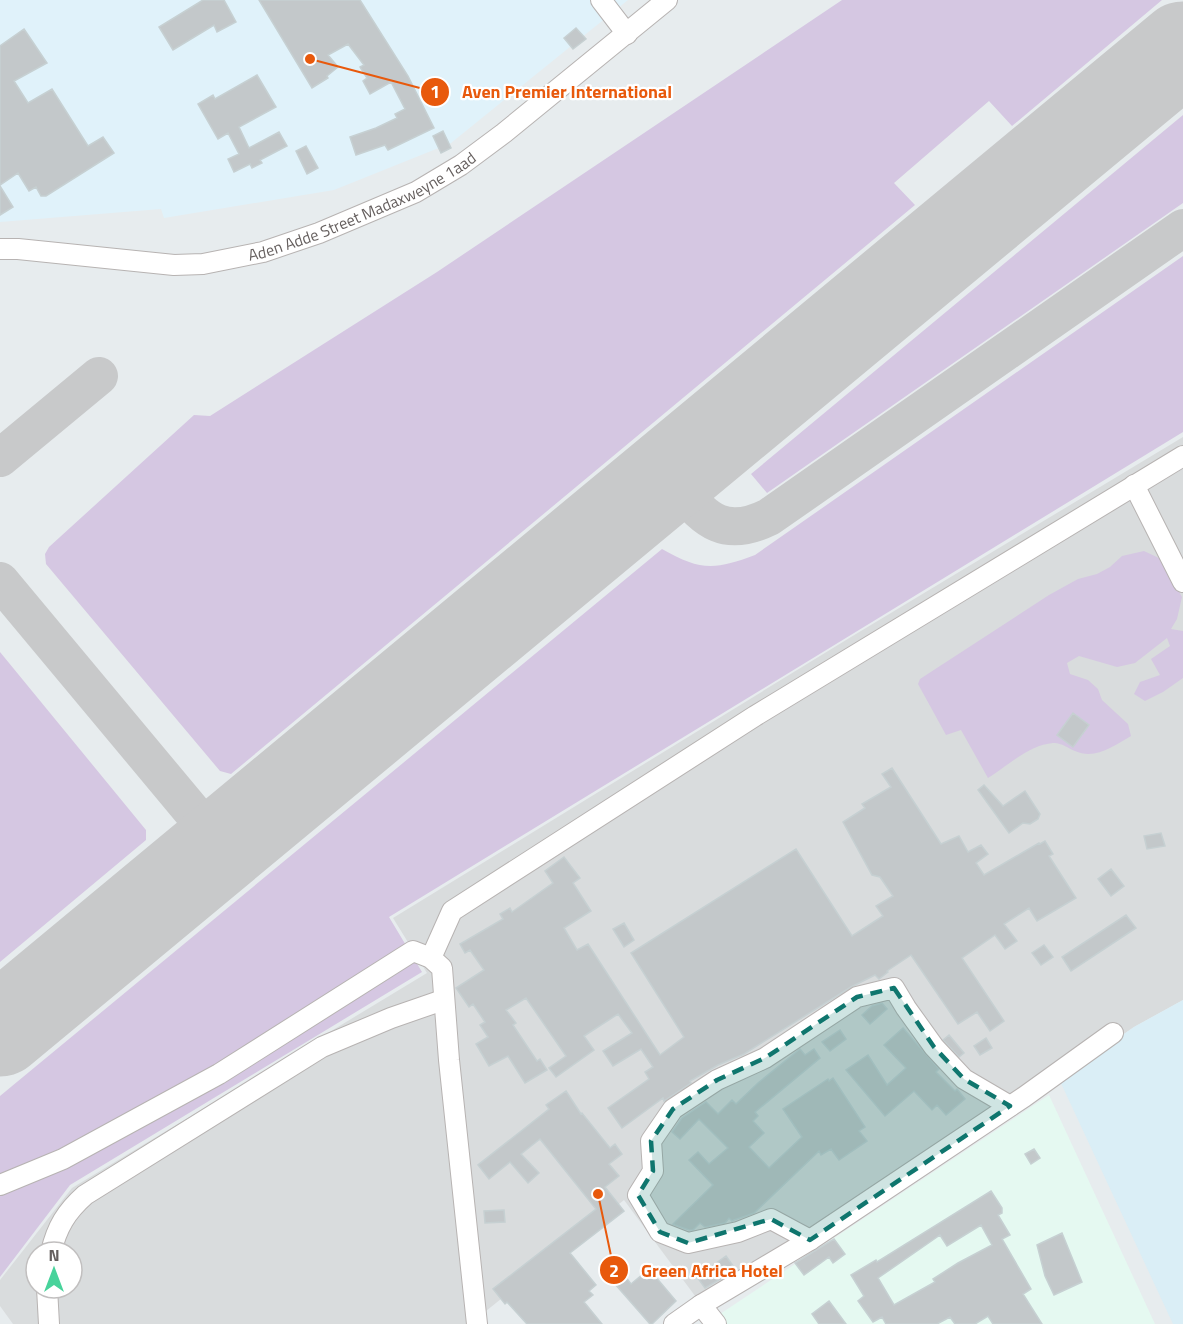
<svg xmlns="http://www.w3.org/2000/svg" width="1183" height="1324" font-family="'Titillium Web',sans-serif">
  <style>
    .commercial { fill: #e0f2fa }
    .industrial { fill: #d9dcdd; fill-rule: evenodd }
    .medical { fill: #e5f9f1 }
    .green { fill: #d5c7e2 }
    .sand { fill: #daeef6 }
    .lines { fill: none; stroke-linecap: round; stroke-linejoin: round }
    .taxiway { stroke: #c8c9ca; stroke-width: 38 }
    .runway { stroke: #c8c9ca; stroke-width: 93 }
    .building { fill: #c3c8ca; stroke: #c6d0d2; stroke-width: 1.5; fill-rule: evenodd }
    .minor-casing { stroke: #b7b3b2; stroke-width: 22 }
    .minor { stroke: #fff; stroke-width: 20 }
    .marked { fill: #0f766e; fill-opacity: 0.2; stroke: #0f766e; stroke-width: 4.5; stroke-dasharray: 12 8; stroke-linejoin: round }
    .labels { text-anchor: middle; stroke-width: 4.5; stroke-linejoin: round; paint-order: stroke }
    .street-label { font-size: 16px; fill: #655f5e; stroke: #fff }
    .leader { fill: none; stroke: #e8590c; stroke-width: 2 }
    .callout-dot { fill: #e8590c; stroke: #fff; stroke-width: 2 }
    .mark-label { font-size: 18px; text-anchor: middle; font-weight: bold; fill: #fff }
    .callout-label { font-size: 18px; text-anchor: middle; font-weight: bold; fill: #e8590c; stroke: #fff; stroke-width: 4.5; stroke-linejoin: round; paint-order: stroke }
  </style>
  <rect width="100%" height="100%" fill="#e7ecee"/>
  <path class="commercial" d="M0,0h628l-177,143 -117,47 -170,28 -3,-9 -161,13z"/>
  <path class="industrial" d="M1183,437v563l-49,27 -75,52 -361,221 -74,-100 -143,115v9h-468l-13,-18v-26l72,-92 355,-215 -34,-55 458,-281zM36,1252h36v36h-36z"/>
  <path class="medical" d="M1049,1095l106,229h-433l-5,-8z"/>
  <path class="green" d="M842,0h320l-150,126 -23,-25 -95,82 21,22 -684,569 -11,-3 -174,-207 -1,-10 4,-7 145,-132 16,1 227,-144z
    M1183,115v88l-416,290 -16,-19z
    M1183,256v176l-794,485 33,55 -352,213 -70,92v-181l662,-547c38,22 53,21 93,6z
    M1144,551l17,8 21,38 -5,22 -6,10 12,2v47l-20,14 -18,9 -11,-7 6,-12 20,-7 -9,-16 19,-13 -3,-8 -32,25 -18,4 -38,-11 -12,7 3,11 18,6 10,9 4,11 26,24 3,12c-17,10 -36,24 -56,15 -7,-3 -15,-9 -22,-8 -24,2 -44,22 -65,35l-27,-48 -15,5 -28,-51 2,-5 129,-84 29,-16 19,-5 13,-7 12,-11z
    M0,652l146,178v10l-146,122z"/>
  <path class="sand" d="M1183,1000v324h-10l-114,-245 75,-52z"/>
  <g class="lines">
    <path class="taxiway" d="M0,458l99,-82
      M667,476c34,35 49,67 102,41l414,-289
      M0,581l221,265"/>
    <path class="runway" d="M0,1030l1183,-982"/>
  </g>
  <path class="building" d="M203,0h21l12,22 -19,10 -3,-7 -41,25 -14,-23z
    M259,0h101l48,76 26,52 -46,22 -3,-5 -29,10 -6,-18 26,-9 21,-10 -2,-4 10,-5 -14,-27 -21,12 -7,-13 4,-3 -7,-11 4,-2 -16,-21 -20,11 10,12 -11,9 1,2 -16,10z
    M576,28l10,11 -13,10 -9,-11z
    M24,29l23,34 -33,18 14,22 24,-14 36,57 15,-9 11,16 -68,43h-5l-5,-9 -7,4 -11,-18 -18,12v-139z
    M257,75l19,32 -37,20 10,21 30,-16 8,14 -27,14 2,3 -10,5 -2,-4 -16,8 -6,-13 11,-5 -11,-21 -10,6 -20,-35 15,-9 2,4z
    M443,131l8,17 -10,5 -8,-17z
    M306,146l12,22 -11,6 -11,-23z
    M0,186l13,21 -13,8z
    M1073,713l16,12 -16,22 -16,-12z
    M892,768l49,76 18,-8 9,16 13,-7 7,9 -12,9 8,12 55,-32 1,1 5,-3 8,13 -4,2 27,42 -39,23 -8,-13 -25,16 13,17 -12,8 -10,-14 -33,23 42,63 -14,10 -13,-19 -19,12 -47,-69 -24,16 1,1 -9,7 -4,-4 -24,12 -107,67 -26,11 -28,16 1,2 -27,18 -1,-3 -41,30 -14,-20 41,-29 -4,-7 8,-5 -12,-18 -28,17 -10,-15 29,-18 -14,-19 -34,22 10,14 -38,27 -7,-9 17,-12 -40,-58 -20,12 10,13 -3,2 24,36 3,-2 7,11 -22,13 -17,-27 -19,10 -13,-22 12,-7 -8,-12 5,-3 -12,-18 -4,3 -13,-19 28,-18 -14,-20 -5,3 -5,-9 43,-25 -3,-5 10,-6 2,4 41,-29 -8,-12 19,-14 16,21 -7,5 18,28 -27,17 13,22 11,-6 72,111 24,-18 -53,-84 165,-104 56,87 31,-20 -7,-10 17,-10 -13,-19 -8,-2 -29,-53 22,-14 -3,-4 29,-17 -9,-13z
    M984,785l19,21 22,-15 15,23 -2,5 -8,5 -7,-1 -14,10 -31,-43z
    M1161,833l4,13 -18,3 -3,-13z
    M1111,869l13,17 -13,10 -13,-17z
    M1126,915l10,13 -65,43 -9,-14z
    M624,923l10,17 -10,7 -11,-18z
    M1044,945l9,12 -12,8 -9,-12z
    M882,1003l5,6 -17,15 -8,-9 10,-9z
    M903,1028l36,41 -3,3 19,19 2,-2 8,10 -19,16 -9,-10 -5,5 -18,-19 -29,25 -39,-46 22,-15 19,30 19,-17 -22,-23z
    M840,1030l6,9 -16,12 -8,-9z
    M949,1035l15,18 -5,4 -16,-17z
    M986,1038l6,10 -12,7 -6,-9z
    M800,1049l5,6 9,-6 6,9 -65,54 3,4 -5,5 11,12 -15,14 20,21 33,-31 -19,-28 45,-30 1,2 4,-3 32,49 -6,4 8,10 -28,19 -8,-11 -10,6 -2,-4 -65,62 -20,7 -2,1 -3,-3 -4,5 -20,4 -5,-4 -7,7h-4l-14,-5 -2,-1 40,-39 -24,-25 9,-8 11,12 19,-16 -29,-29 -19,20 -8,-7 10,-14 24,-16 12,12 14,-14 4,4 22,-21z
    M566,1091l15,23 1,-1 28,35 5,-4 7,10 -13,10 10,12 -14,11 19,24 -54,42 26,32 -7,6 4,4 -9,7 18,22h-75l-20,-22 -2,2 -12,-15 103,-80 -56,-70 -19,15 18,19 -11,10 -18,-21 -21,17 -11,-14 71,-56 -3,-4z
    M1034,1149l6,9 -9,6 -6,-10z
    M991,1191l11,17v5l-4,2 12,20 -8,4 29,50 -8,5 19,30h-49l-5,-8 -13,8h-20l-5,-7 -13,7h-51l-4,-7 -9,5 -15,-21 6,-5 -13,-21 25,-15 1,2zM981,1225l11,20 -34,18 -25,16 2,3 -41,23 -16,-27 62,-43 7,11z
    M504,1210l1,12 -20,1 -1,-12z
    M1062,1233l20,49 -28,13 -9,-19 -8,-31z
    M834,1239l11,15 -12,9 -4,-6 -25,18 -9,-12z
    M726,1256l10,14 -31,18 -8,-11z
    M649,1269l27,32 -24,23h-2l-35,-40 10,-8 6,8z
    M829,1301l17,23h-27l-7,-10z"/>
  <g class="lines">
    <g class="minor-casing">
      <g id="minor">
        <path d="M601,0l26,34"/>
        <path id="s1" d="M0,249h18l156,16 29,-1 60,-12 56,-19 97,-41 45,-27 43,-32 163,-133"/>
        <path d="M1134,485l49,97"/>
        <path d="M431,958l21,-47 303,-195 428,-260"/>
        <path d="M0,1185l63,-26 156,-85 194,-123 18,7 11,10 7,92 28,264"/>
        <path d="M810,1240l-39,-21 -33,13 -50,11 -28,-11 -22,-37 15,-24 -2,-30 22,-32 44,-29 48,-22 92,-61 37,-9 12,20 28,39 30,32 46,27"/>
        <path d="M51,1252c6,-25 15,-40 34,-57l237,-148 69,-29 52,-18"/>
        <path d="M47,1288l2,36"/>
        <path d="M701,1305l15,19"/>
        <path d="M674,1324l27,-19 109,-65 214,-143 89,-64"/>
      </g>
    </g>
    <use href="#minor" class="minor"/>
  </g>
  <path class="marked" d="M894,988l40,59 30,32 46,27 -200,134 -39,-21 -83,24 -28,-11 -22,-37 15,-24 -2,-30 22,-32 44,-29 48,-22 92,-61z"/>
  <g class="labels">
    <g class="street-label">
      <text dy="6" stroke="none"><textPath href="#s1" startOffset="374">Aden Adde Street Madaxweyne 1aad</textPath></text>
    </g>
  </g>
  <path class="leader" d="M310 59L435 92M598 1194L614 1270"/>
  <g class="callout-dot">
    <circle cx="310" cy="59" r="6"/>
    <circle cx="598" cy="1194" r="6"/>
    <circle cx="435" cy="92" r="15"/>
    <circle cx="614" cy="1270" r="15"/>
  </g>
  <g class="mark-label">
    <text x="435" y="98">1</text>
    <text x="614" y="1277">2</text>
  </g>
  <g class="callout-label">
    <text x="567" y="98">Aven Premier International</text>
    <text x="712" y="1277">Green Africa Hotel</text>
  </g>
  <g transform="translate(54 1270)"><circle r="28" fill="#ffffff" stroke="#c1bfbf" stroke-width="1.5"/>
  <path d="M0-4.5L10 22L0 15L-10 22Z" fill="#48d39b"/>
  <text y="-9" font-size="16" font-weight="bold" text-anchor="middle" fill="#655f5e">N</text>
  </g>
</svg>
